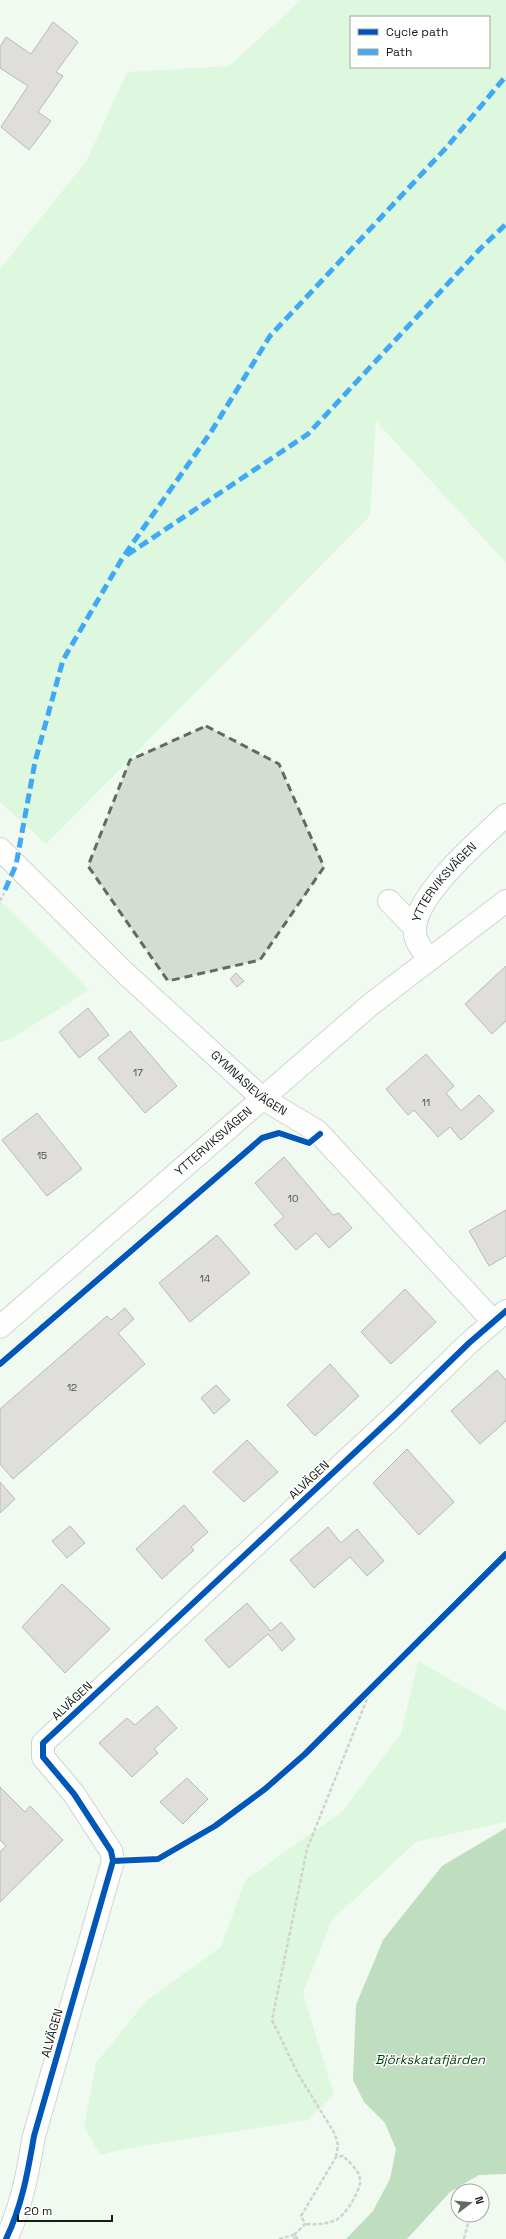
<svg xmlns="http://www.w3.org/2000/svg" width="506" height="2239" font-family="'Space Grotesk',sans-serif">
  <style>
    .green { fill: #def8df; fill-rule: evenodd }
    .water { fill: #bfddbf }
    .building { fill: #dfdedd; stroke: #b9b9b8 }
    .lines { fill: none; stroke-linecap: round; stroke-linejoin: round }
    .minor-casing { stroke: #ced6ce; stroke-width: 24 }
    .path { stroke: #d1d3d1; stroke-width: 2.5; stroke-dasharray: 4 2; stroke-linecap: butt }
    .minor { stroke: #fdfefd; stroke-width: 22 }
    .quiet { stroke: #3fa9f5; stroke-width: 5; stroke-dasharray: 10 5; stroke-linecap: butt }
    .cycleway-casing { stroke: #fff; stroke-width: 8 }
    .cycleway { stroke: #0057b8; stroke-width: 6 }
    .marked { fill: #626a62; fill-opacity: 0.2; stroke: #626a62; stroke-width: 3; stroke-dasharray: 8 5; stroke-linejoin: round }
    .labels { text-anchor: middle; stroke-width: 3; stroke-linejoin: round; paint-order: stroke }
    .number-label { font-size: 10px; fill: #484d47 }
    .street-label { font-size: 12px; fill: #151d15; stroke: #fff }
    .water-label { font-size: 13px; font-style: italic; fill: #003f0d; stroke: #fff }
  </style>
  <rect width="100%" height="100%" fill="#f1faf1"/>
  <path class="green" d="M301,0h205v563l-130,-142 -6,95 -324,328 -46,-42v-533l87,-109 40,-88 102,-6zM351,17h138v50h-138z
    M0,901l89,89 -78,49 -11,3z
    M418,1661l88,50v111l-90,20 -84,78 -29,73 31,102 -26,25 -179,28 -29,7 -16,-28 12,-64 50,-62 75,-54 24,-67 98,-69 58,-77z"/>
  <path class="water" d="M506,1828v346l-27,1 -29,17 -43,47h-61l27,-28 17,-32 6,-30 -11,-26 -21,-21 -11,-22 3,-75 27,-65 59,-74z"/>
  <path class="building" d="M53,22l25,20 -22,30 7,4 -25,36 13,9 -22,29 -28,-23 27,-41 -28,-18v-21l6,-10 25,17z
    M506,966v55l-14,13 -27,-30z
    M236,973l8,8 -7,6 -7,-8z
    M88,1008l21,27 -30,23 -20,-26z
    M130,1031l47,55 -32,27 -47,-55z
    M426,1054l28,32 -8,7 15,18 18,-16 15,16 -33,29 -11,-13 -12,10 -24,-27 -6,5 -22,-26z
    M37,1113l45,56 -35,27 -45,-56z
    M284,1157l49,58 6,-2 13,15 -23,20 -13,-15 -20,17 -22,-25 10,-8 -29,-34z
    M506,1210v46l-17,10 -20,-35z
    M217,1235l33,38 -60,49 -31,-39z
    M405,1289l31,33 -45,42 -30,-32z
    M125,1308l9,11 -16,14 27,31 -132,115 -13,-15v-55l107,-93 4,4z
    M330,1364l29,32 -44,40 -28,-31z
    M497,1370l9,10v41l-26,23 -29,-33z
    M216,1385l14,15 -16,14 -13,-16z
    M247,1440l31,32 -34,30 -31,-30z
    M407,1449l47,53 -35,33 -46,-52z
    M0,1482l15,17 -15,14z
    M184,1505l24,27 -17,15 3,3 -32,29 -26,-30z
    M70,1526l15,17 -18,15 -15,-17z
    M328,1527l13,16 16,-14 27,32 -17,15 -17,-19 -36,31 -24,-28z
    M62,1584l48,45 -45,44 -43,-46z
    M247,1603l24,28 10,-9 14,17 -13,12 -14,-17 -39,34 -24,-28z
    M157,1706l20,22 -23,21 4,4 -26,24 -33,-34 28,-25 8,7z
    M187,1778l21,21 -25,25 -23,-22z
    M0,1787l25,25 5,-6 33,34 -63,62v-50l6,-6 -6,-6z"/>
  <g class="lines">
    <g class="minor-casing">
      <g id="minor">
        <path id="s1" d="M0,849l124,123 138,126 55,33 176,190"/>
        <path d="M389,901l26,27"/>
        <path id="s2" d="M430,959c-8,-9 -17,-19 -15,-32 4,-36 65,-87 91,-112"/>
        <path id="s3" d="M0,1327l370,-322 136,-104"/>
        <path d="M6,2239c16,-33 22,-68 28,-103l79,-275 -2,-10 -37,-57 -31,-37v-14l352,-328 74,-72 37,-32"/>
      </g>
    </g>
    <path class="path" d="M0,901l4,-8
      M336,2157l2,-12 -3,-11 -37,-60 -26,-54 35,-171 66,-165
      M475,2191l1,-5
      M279,2239l15,-4v4
      M298,2239l-4,-4 11,-11 -4,-8 35,-59 7,-1c6,6 16,14 17,23 2,10 -15,37 -24,41 -9,4 -22,5 -31,4
      M464,2239l6,-24"/>
    <use href="#minor" class="minor"/>
    <path class="quiet" d="M127,555l181,-121 172,-185 26,-25
      M5,890l11,-25 19,-103 28,-102 60,-103 88,-125 59,-96 176,-188 60,-72"/>
    <g class="cycleway-casing">
      <path id="cycleway" d="M0,1364l262,-226 17,-5 30,10 11,-9
        M113,1861l45,-2 57,-33 50,-37 40,-35 201,-200
        M6,2239c16,-33 22,-68 28,-103l79,-275 -2,-10 -37,-57 -31,-37v-14l352,-328 74,-72 37,-32"/>
    </g>
    <use href="#cycleway" class="cycleway"/>
  </g>
  <path class="marked" d="M206,726l73,38 45,103 -64,93 -92,21 -80,-115 42,-106z"/>
  <g class="labels">
    <g class="number-label">
      <text x="138" y="1076">17</text>
      <text x="426" y="1106">11</text>
      <text x="42" y="1159">15</text>
      <text x="293" y="1202">10</text>
      <text x="205" y="1282">14</text>
      <text x="72" y="1391">12</text>
    </g>
    <g class="street-label">
      <text dy="4" stroke="none"><textPath href="#s2" startOffset="91">YTTERVIKSVÄGEN</textPath></text>
      <text dy="4" stroke="none"><textPath href="#s1" startOffset="342">GYMNASIEVÄGEN</textPath></text>
      <text dy="4" stroke="none"><textPath href="#s3" startOffset="283">YTTERVIKSVÄGEN</textPath></text>
      <text transform="translate(309 1480) rotate(-43)" y="4">ALVÄGEN</text>
      <text transform="translate(72 1701) rotate(-43)" y="4">ALVÄGEN</text>
      <text transform="translate(52 2033) rotate(-74)" y="4">ALVÄGEN</text>
    </g>
    <g class="water-label">
      <text x="430" y="2064">Björkskatafjärden</text>
    </g>
  </g>
  <rect x="350" y="16" width="140" height="52" fill="#ffffff" stroke="#a1a5a1"/>
  <rect x="358" y="29" width="20" height="6" fill="#0057b8" stroke="#a1a5a1"/>
  <text x="386" y="36" font-size="12" fill="#151d15">Cycle path</text>
  <rect x="358" y="49" width="20" height="6" fill="#3fa9f5" stroke="#a1a5a1"/>
  <text x="386" y="56" font-size="12" fill="#151d15">Path</text>
  <g transform="translate(470 2203) rotate(74)"><circle r="19" fill="#ffffff" stroke="#a1a5a1"/>
  <path d="M0-3L7 15L0 10L-7 15Z" fill="#626a62"/>
  <text y="-6" font-size="11" font-weight="bold" text-anchor="middle" fill="#151d15">N</text>
  </g>
  <path d="M18 2215v6h94v-6" fill="none" stroke="#151d15" stroke-width="2"/>
  <text x="24" y="2215" font-size="12" fill="#151d15" stroke="#ffffff" stroke-width="3" paint-order="stroke">20 m</text>
</svg>
